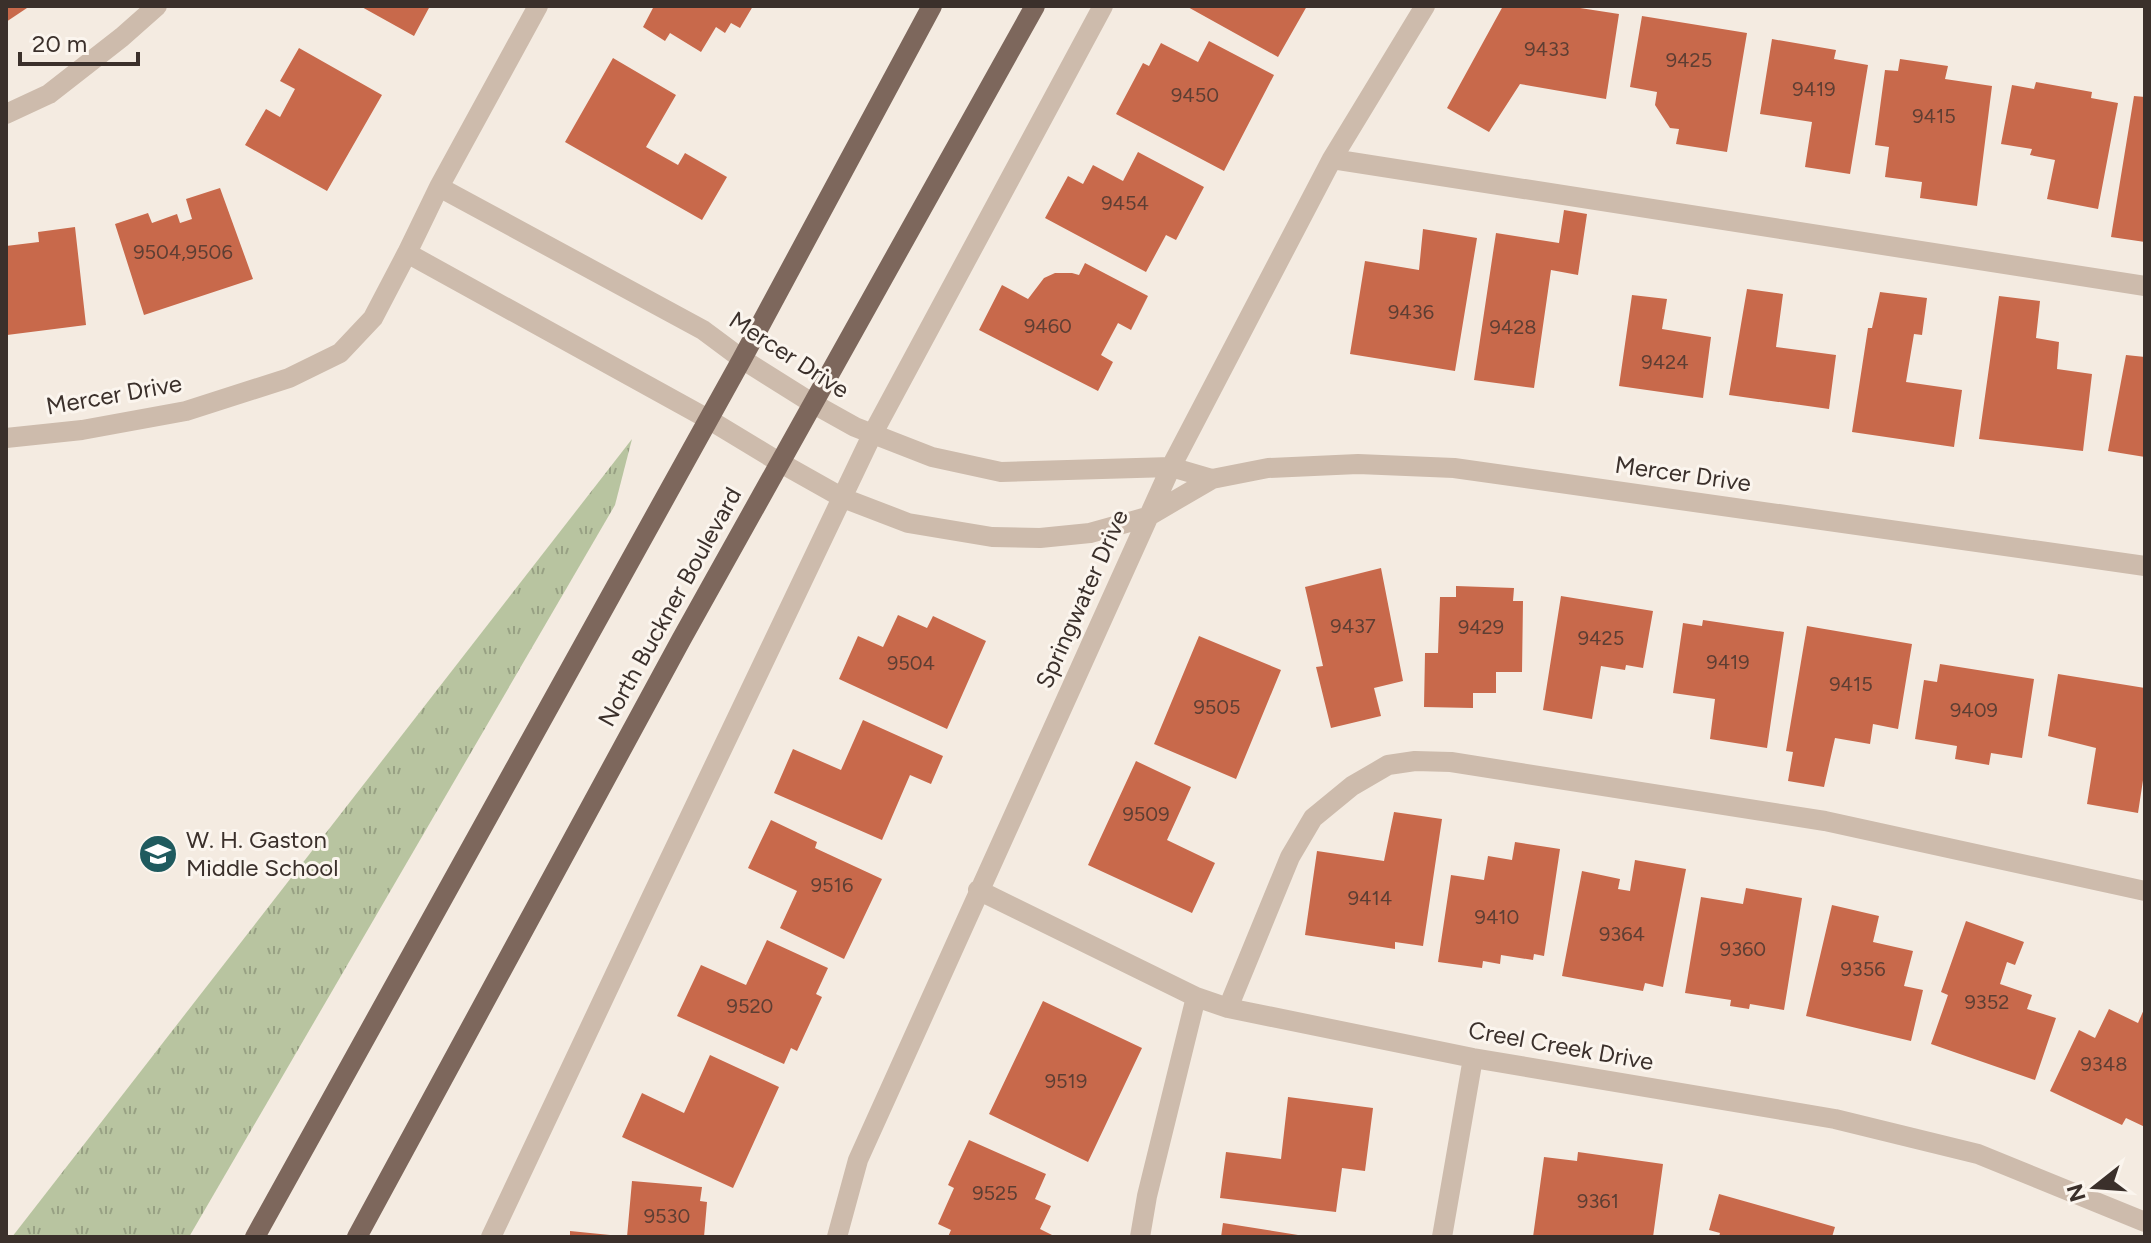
<svg xmlns="http://www.w3.org/2000/svg" width="2151" height="1243" font-family="Figtree,sans-serif">
  <style>
    .grass { fill: url(#grass-tufts) }
    .building { fill: #c8694b }
    .lines { fill: none; stroke-linecap: round; stroke-linejoin: round }
    .minor { stroke: #cdbbac; stroke-width: 20 }
    .major { stroke: #7d675c; stroke-width: 20 }
    .labels { text-anchor: middle; stroke-width: 6; stroke-linejoin: round; paint-order: stroke }
    .number-label { font-size: 20px; fill: #5e3e33 }
    .street-label { font-size: 24px; fill: #3b302b; stroke: #fbf5ee }
    .poi-label { font-size: 24px; fill: #3b302b; stroke: #fbf5ee; text-anchor: start }
  </style>
  <defs>
    <pattern id="grass-tufts" width="24" height="20" patternUnits="userSpaceOnUse" patternTransform="scale(2)"><rect width="24" height="20" fill="#b8c4a0"/><path d="M3 7l-1-3M5 7V3M7 7l1-3M15 17l-1-3M17 17v-4M19 17l1-3" fill="none" stroke="#97a083"/></pattern>
  </defs>
  <rect width="100%" height="100%" fill="#f4ebe1"/>
  <path class="grass" d="M632,439l-17,66 -426,732h-177z"/>
  <path class="building" d="M6,6h24l-24,16z
    M360,6h70l-16,30z
    M654,6h99l-13,22 -9,-5 -6,10 -9,-6 -15,25 -31,-19 -5,8 -22,-14z
    M1186,6h121l-29,51z
    M1503,6h64l52,8 -13,85 -86,-15 -31,48 -42,-24z
    M1642,16l105,17 -20,119 -51,-8 3,-15 -9,-1 -15,-23 2,-13 -27,-5z
    M1772,39l64,11 -2,9 34,6 -18,109 -45,-7 7,-45 -52,-8z
    M1209,41l65,34 -50,96 -108,-57 27,-51 6,3 12,-23 37,19z
    M299,48l83,47 -55,96 -82,-46 21,-36 14,8 15,-28 -15,-8z
    M613,58l63,37 -30,52 32,18 7,-12 42,24 -25,43 -137,-78z
    M1900,59l48,7 -3,13 47,7 -15,120 -57,-8 2,-16 -37,-5 4,-30 -14,-2 10,-75 13,1z
    M2036,82l56,10 -1,6 27,5 -20,106 -51,-10 8,-39 -25,-5 2,-6 -31,-5 11,-59 22,4z
    M2134,96l11,1v145l-34,-5z
    M1138,152l66,35 -28,53 -10,-5 -20,37 -101,-54 23,-42 15,8 10,-19 30,16z
    M220,188l33,91 -109,36 -29,-91 33,-11 4,10 25,-9 3,9 12,-4 -6,-20z
    M1564,210l23,4 -9,61 -27,-5 -17,118 -60,-8 22,-147 63,10z
    M75,227l11,98 -79,10 -1,-89 33,-4 -1,-10z
    M1423,229l54,9 -22,133 -105,-17 15,-93 54,9z
    M1085,263l63,33 -17,34 -13,-7 -17,32 12,7 -15,29 -119,-61 23,-45 26,14 16,-21 11,-5h17l7,2z
    M1747,289l36,5 -7,53 60,8 -7,54 -100,-14z
    M1880,292l47,6 -5,37 -8,-1 -8,48 56,8 -8,57 -102,-15 16,-104h4z
    M1632,295l35,4 -5,30 49,8 -8,61 -84,-12z
    M1999,296l41,5 -4,37 23,4 -2,27 35,5 -9,77 -104,-12z
    M2126,355l19,2v100l-37,-6z
    M1381,568l22,113 -29,7 7,28 -50,12 -15,-61 7,-1 -18,-79z
    M1456,586l58,2 -1,13h10l-1,71h-26v21h-23v15l-49,-1 1,-54h13l2,-56h16z
    M1561,596l92,15 -10,57 -17,-3 -1,5 -24,-4 -9,53 -49,-9z
    M898,615l29,13 6,-12 53,25 -39,88 -108,-50 19,-43 25,11z
    M1703,620l81,12 -17,116 -57,-9 5,-40 -42,-6 10,-70 19,3z
    M1807,626l105,18 -14,85 -25,-5 -3,20 -35,-6 -11,49 -36,-6 5,-29 -7,-1z
    M1199,636l82,34 -45,109 -82,-35z
    M1940,664l94,15 -12,79 -31,-5 -2,12 -34,-6 2,-13 -42,-7 9,-59 13,2z
    M2058,674l87,14v79l-7,46 -51,-9 9,-56 -48,-12z
    M863,720l80,36 -12,28 -21,-9 -28,65 -108,-47 19,-44 48,21z
    M1136,761l55,26 -24,53 48,23 -23,50 -104,-48z
    M1394,812l48,7 -19,127 -28,-4v7l-90,-14 12,-84 67,10z
    M771,820l46,22 -2,6 67,31 -38,80 -64,-31 17,-37 -49,-23z
    M1515,842l45,7 -16,107 -10,-2 -1,6 -32,-5 -1,9 -17,-3 -1,7 -44,-6 13,-87 33,5 4,-24 24,4z
    M1635,860l51,9 -23,118 -18,-4 -2,8 -81,-15 20,-105 38,8 -2,10 12,2z
    M1746,888l56,10 -18,112 -34,-6 -1,5 -19,-3 1,-6 -46,-7 16,-96 42,7z
    M1832,905l47,11 -6,26 40,9 -9,35 19,4 -12,51 -105,-25z
    M1966,921l58,21 -9,23 -8,-3 -7,22 32,11 -5,14 29,9 -21,62 -104,-36 17,-49 -7,-3z
    M767,940l61,28 -12,26 6,3 -25,54 -6,-3 -7,16 -107,-48 24,-51 45,20z
    M1043,1001l99,47 -54,114 -99,-48z
    M2145,1007v120l-19,-9 -4,7 -72,-34 29,-61 16,8 14,-29 29,14z
    M710,1055l69,32 -46,101 -111,-51 20,-44 42,20z
    M1288,1097l85,11 -8,63 -23,-3 -6,44 -116,-14 6,-46 55,7z
    M969,1140l77,34 -11,25 16,7 -11,23 16,8h-108l3,-7 -13,-6 16,-36 -6,-3z
    M1578,1152l85,12 -10,73h-120l11,-80 33,4z
    M632,1181l70,6 -2,14 7,1 -3,35h-77z
    M1719,1194l116,33 -3,10h-113l1,-4 -11,-3z
    M1223,1223l75,12v2h-77z
    M570,1231l40,4v2h-40z"/>
  <g class="lines">
    <path class="minor" d="M6,114l43,-20 73,-57 35,-31
      M1332,159l813,127
      M439,187l264,143 39,29 70,44 43,24 77,30 69,15 170,-5 41,12
      M407,253l301,166 71,43 64,36 65,25 84,14 48,1 50,-5 57,-16 65,-38 56,-11 90,-4 96,4 691,98
      M6,438l76,-8 104,-19 103,-33 51,-25 33,-35 34,-65 32,-66 99,-181
      M978,890l218,107 32,11 245,50 362,61 143,35 167,68
      M1228,1008l62,-151 23,-39 39,-32 36,-21 27,-4 36,1 374,59 320,70
      M491,1237l160,-339 221,-463 231,-429
      M837,1237l21,-77 313,-693 161,-308 93,-153
      M1140,1237l7,-41 49,-199
      M1442,1237l31,-179"/>
    <path class="major" d="M255,1237l487,-878 190,-353
      M357,1237l324,-597 354,-634"/>
  </g>
  <defs>
    <g id="school-disc" transform="scale(2)"><circle r="9.5" fill="#1f5a5e" stroke="#fbf5ee"/><path d="M0-5L7-2L0 1L-7-2ZM-4 1L0 2.5L4 1V4Q0 6-4 4Z" fill="#fff"/></g>
  </defs>
  <g fill-rule="evenodd">
    <use href="#school-disc" x="158" y="854"/>
  </g>
  <g class="labels">
    <g class="number-label">
      <text x="1547" y="56">9433</text>
      <text x="1689" y="67">9425</text>
      <text x="1814" y="96">9419</text>
      <text x="1195" y="102">9450</text>
      <text x="1934" y="123">9415</text>
      <text x="1125" y="210">9454</text>
      <text x="183" y="259">9504,9506</text>
      <text x="1411" y="319">9436</text>
      <text x="1048" y="333">9460</text>
      <text x="1513" y="334">9428</text>
      <text x="1665" y="369">9424</text>
      <text x="1353" y="633">9437</text>
      <text x="1481" y="634">9429</text>
      <text x="1601" y="645">9425</text>
      <text x="1728" y="669">9419</text>
      <text x="911" y="670">9504</text>
      <text x="1851" y="691">9415</text>
      <text x="1217" y="714">9505</text>
      <text x="1974" y="717">9409</text>
      <text x="1146" y="821">9509</text>
      <text x="832" y="892">9516</text>
      <text x="1370" y="905">9414</text>
      <text x="1497" y="924">9410</text>
      <text x="1622" y="941">9364</text>
      <text x="1743" y="956">9360</text>
      <text x="1863" y="976">9356</text>
      <text x="1987" y="1009">9352</text>
      <text x="750" y="1013">9520</text>
      <text x="2104" y="1071">9348</text>
      <text x="1066" y="1088">9519</text>
      <text x="995" y="1200">9525</text>
      <text x="1598" y="1208">9361</text>
      <text x="667" y="1223">9530</text>
    </g>
    <g class="street-label">
      <text transform="translate(789 355) rotate(33)" y="8">Mercer Drive</text>
      <text transform="translate(114 395) rotate(-10)" y="8">Mercer Drive</text>
      <text transform="translate(1683 474) rotate(8)" y="8">Mercer Drive</text>
      <text transform="translate(1082 599) rotate(-66)" y="8">Springwater Drive</text>
      <text transform="translate(670 607) rotate(-61)" y="8">North Buckner Boulevard</text>
      <text transform="translate(1561 1046) rotate(10)" y="8">Creel Creek Drive</text>
    </g>
    <g class="poi-label">
      <text x="186" y="848">W. H. Gaston<tspan x="186" dy="28">Middle School</tspan></text>
    </g>
  </g>
  <rect width="2151" height="1243" fill="none" stroke="#3b302b" stroke-width="16"/>
  <g transform="translate(2095 1187) rotate(253)" stroke="#fbf5ee" stroke-width="6" paint-order="stroke">
  <path d="M0-6L14 30L0 20L-14 30Z" fill="#3b302b"/>
  <text y="-12" font-size="22" font-weight="bold" text-anchor="middle" fill="#3b302b">N</text>
  </g>
  <path d="M20 52v12h118v-12" fill="none" stroke="#3b302b" stroke-width="4"/>
  <text x="32" y="52" font-size="24" fill="#3b302b" stroke="#fbf5ee" stroke-width="6" paint-order="stroke">20 m</text>
</svg>
